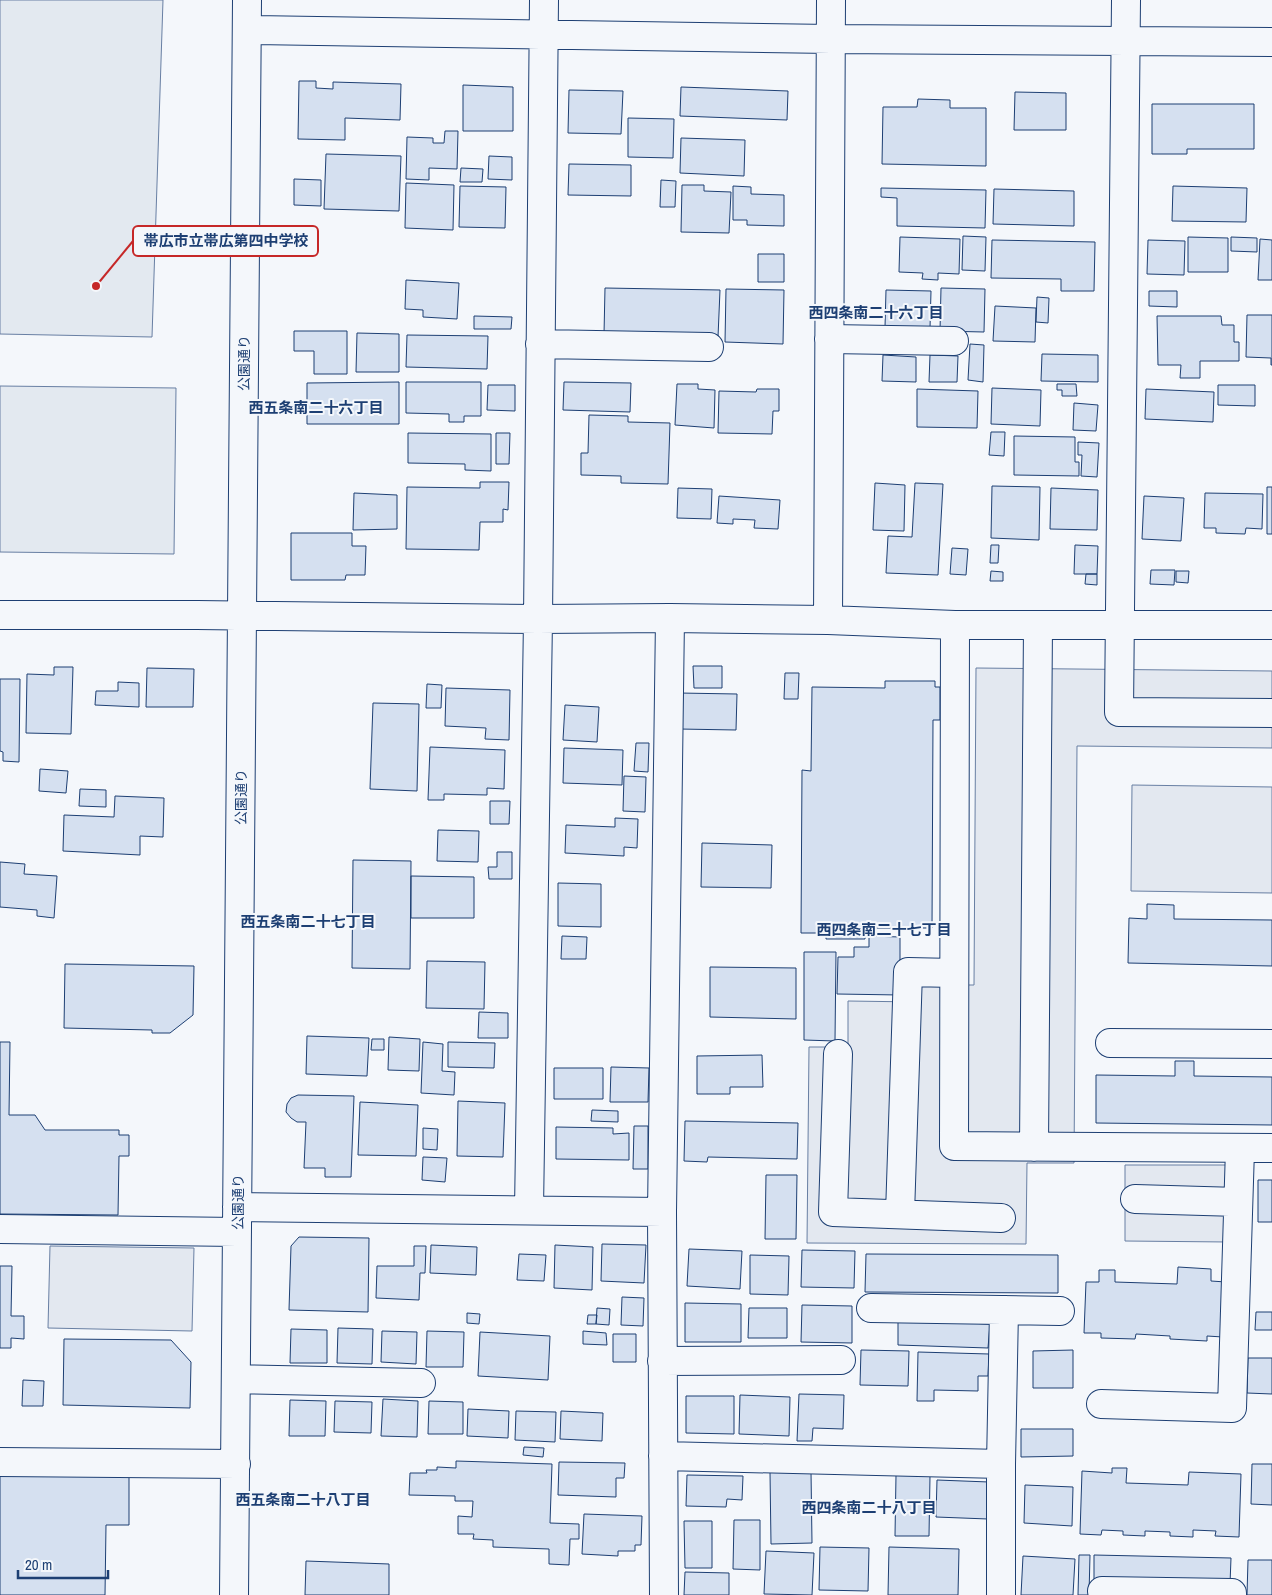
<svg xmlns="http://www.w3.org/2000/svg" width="1272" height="1595" font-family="'Archivo Narrow','Noto Sans JP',sans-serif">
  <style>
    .green { fill: #e3e9f0; stroke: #687fa3 }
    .parking { fill: #e3e8f0; stroke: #687fa3 }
    .building { fill: #d5e0f0; stroke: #1d3f73 }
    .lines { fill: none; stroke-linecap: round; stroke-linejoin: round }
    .minor-casing { stroke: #1d3f73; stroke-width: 30 }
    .minor { stroke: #f4f7fb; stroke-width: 28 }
    .labels { text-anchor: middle; stroke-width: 4; stroke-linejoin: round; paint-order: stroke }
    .street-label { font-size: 14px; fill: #1d3f73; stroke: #f4f7fb }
    .neighbourhood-label { font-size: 15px; font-weight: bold; fill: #1d3f73; stroke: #f4f7fb }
    .leader { fill: none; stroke: #c62828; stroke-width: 2 }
    .callout-dot { fill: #c62828; stroke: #f4f7fb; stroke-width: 2 }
    .callout { fill: #f4f7fb; stroke: #c62828; stroke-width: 2 }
    .callout-label { font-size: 15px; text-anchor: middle; font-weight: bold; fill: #1d3f73 }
  </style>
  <rect width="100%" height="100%" fill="#f4f7fb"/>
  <path class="green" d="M0,0h163l-11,337 -152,-3z
    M0,386l176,2 -2,166 -174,-2z"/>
  <path class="parking" d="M976,668l296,3v77l-195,-2 -3,417h-47l-1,81 -219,-1 2,-196h39v-46l69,1 1,-17h56z
    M1132,785l140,2v106l-141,-2z
    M1125,1165h104l-1,77 -103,-1z
    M50,1246l144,2 -2,83 -144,-3z"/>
  <path class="building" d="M299,81h17v7l17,1v-7l68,2 -1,36 -55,-2v22l-47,-1z
    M463,85l50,2v44h-50z
    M681,87l107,4 -1,29 -107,-4z
    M569,90l54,1 -2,43 -53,-1z
    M1015,92l51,1v37h-52z
    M918,99l32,1v8h36v58l-104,-2 1,-57h34z
    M1152,104h102v45h-67v5h-35z
    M628,118l46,1 -1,39 -45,-1z
    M445,131h13l-1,38 -28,-1v12l-23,-1 1,-42 26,1v5h11z
    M681,138l64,2 -1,36 -64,-3z
    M326,154l75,2 -2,55 -75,-2z
    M489,156l23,1v23l-24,-1z
    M569,164l62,1v31l-63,-1z
    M461,168l22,1 -1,13h-22z
    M294,179l27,1v26l-27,-1z
    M661,180l15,1 -1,26h-15z
    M406,183l48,2 -1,45 -48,-2z
    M682,185h22v6l27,1 -2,41 -48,-1z
    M460,186l46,1 -1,41 -46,-1z
    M733,186l18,1v7l33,1v31l-37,-1v-5h-14z
    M1173,186l74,2 -1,34 -74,-1z
    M881,188l105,2 -1,38 -88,-2v-28l-16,-1z
    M994,189l80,2v35l-81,-2z
    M963,236l23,1 -1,34 -23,-1z
    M900,237l60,2 -1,35 -21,-1v7l-16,-1 1,-6 -24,-1z
    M1188,237l40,1v34h-40z
    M1231,237l26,1v14l-26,-1z
    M1260,239l12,1v40h-14z
    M992,240l103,2 -1,49h-33v-12l-70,-1z
    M1148,240l37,1 -1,34 -37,-1z
    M758,254h26v28h-26z
    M406,280l53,3 -2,36 -34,-2v-7l-18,-1z
    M605,288l115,2 -2,47 -114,-3z
    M941,288l44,1 -1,43 -44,-1z
    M726,289l58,1 -1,54 -58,-2z
    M886,290l45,1 -1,37 -45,-1z
    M1149,291h28v16l-28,-1z
    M1037,297l12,1 -1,25 -12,-1z
    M995,306l41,2 -1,34 -42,-1z
    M1247,315h25v50h-1v-7l-25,-1z
    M474,316l38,1 -1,12h-37z
    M1157,316h64l1,9h12v17h5v19h-39v17h-20l1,-13h-23z
    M294,331h53v43h-33v-23h-20z
    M357,333l42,1v38h-43z
    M407,335l81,1 -1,33 -81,-2z
    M970,344l14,1 -1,37 -15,-2z
    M1042,354l56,1v27l-57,-1z
    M883,355l33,2v25l-34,-1z
    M930,355l28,1 -1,26h-28z
    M399,382v42h-92v-41z
    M406,382h75v34h-17v6h-15v-8l-43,-1z
    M564,382l67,1 -1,29 -67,-2z
    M677,384h21v5l17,1 -1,38 -39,-3z
    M1057,384h19l1,12h-15v-6h-5z
    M488,385h27v26l-28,-1z
    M1218,385h37v21l-37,-1z
    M992,388l49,2 -1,36 -49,-2z
    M757,389h22v22h-6l-1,23 -54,-1 1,-42 37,1z
    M917,389l61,2 -1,37 -60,-1z
    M1146,389l68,3 -1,30 -68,-3z
    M1074,403l24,2 -2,26 -23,-1z
    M589,415l39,1v6l42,1 -2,61 -47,-1v-7l-40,-1v-22h7z
    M991,432h14l-1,24 -15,-1z
    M408,433l83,1v37l-26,-1v-6l-57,-1z
    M496,433h14l-1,31h-13z
    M1014,436l61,1v25h4v14l-65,-1z
    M1078,442l21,1 -2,34 -16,-1 1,-21h-4z
    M480,482h29l-1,28 -5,-1v13h-23l-1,28 -73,-1 1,-62 73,1z
    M875,483l30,2 -1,46 -31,-1z
    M915,483l28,1 -5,91 -52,-2 2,-37 24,1z
    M992,486l48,1 -1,53 -48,-2z
    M1267,487h5v47h-5z
    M678,488l34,1 -1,30 -34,-1z
    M1051,488l47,2 -1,40 -47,-1z
    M354,493l43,2v34l-44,1z
    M1205,493l58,1 -1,35 -16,-1 -1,6 -29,-1v-5h-12z
    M719,496l61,4 -2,29 -24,-1 1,-8 -22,-1v5l-16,-1z
    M1144,496l40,2 -3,43 -39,-2z
    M291,533h61v13h14l-1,29h-19l-1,5h-54z
    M991,545h8l-1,18h-8z
    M1075,545l23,1 -1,28h-23z
    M952,548l16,1 -2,26 -16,-1z
    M1151,570h24l-1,15 -24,-1z
    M991,571l12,1v9h-13z
    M1176,571h13l-1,12 -12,-1z
    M1086,574h11v11l-12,-1z
    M693,666h29v22h-28z
    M54,667h19l-2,67 -45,-1 1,-59 27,1z
    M147,668l47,1 -1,38h-47z
    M785,673h14l-1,26h-14z
    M0,679h20l-1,83 -16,-1v-9l-3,-1z
    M885,681h50v6h5v33h-7l-1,208h-67v11h-39v-6h-25l1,-163 9,1 1,-84 73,1z
    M118,682l21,1v24l-44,-2 1,-14h22z
    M427,684l15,1 -1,23h-15z
    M446,688l64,2 -1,50 -24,-1 1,-11 -41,-2z
    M679,693l58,1 -1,36 -57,-1z
    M373,703l46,1 -2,87 -47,-2z
    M565,705l34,2 -2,35 -34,-2z
    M636,743h13l-1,29 -14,-1z
    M430,747l75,3 -1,39 -17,-1v7l-43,-1v6h-16z
    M564,748l59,2 -1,35 -59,-2z
    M40,769l28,2 -2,22 -27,-2z
    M624,776l22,1 -1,35 -22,-1z
    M80,789l26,1v17l-27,-1z
    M115,796l49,2 -1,39 -23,-1v19l-77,-4 1,-36 50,2z
    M490,801h20l-1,23h-19z
    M615,818l23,1 -1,29 -13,-1v9l-59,-3 1,-28 49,2z
    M438,830l41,1 -1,31 -41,-1z
    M702,843l70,2 -1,43 -70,-1z
    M497,852h15v27h-23l-1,-12h9z
    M353,860l58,1 -1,108 -58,-1z
    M0,862l25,2 -1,10 33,2 -3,42 -17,-2v-6l-37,-3z
    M411,876l63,1v41h-63z
    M558,883l43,1v43l-43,-1z
    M1147,904l27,1v14l98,1v46l-144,-3 1,-45 18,1z
    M562,936l25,1 -1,22h-25z
    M869,936l31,1v58l-63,-1 1,-37h16v-10h15z
    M804,952h32l-1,89 -31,-1z
    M427,961l58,1 -1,47 -58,-1z
    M65,964l129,2 -1,49 -23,18h-18v-3l-88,-2z
    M710,967l86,1v51l-86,-2z
    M479,1012l29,1v25h-30z
    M307,1036l62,2 -2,38 -61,-2z
    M389,1037l31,2 -1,32 -31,-1z
    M372,1039h12v11h-13z
    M0,1042h10l-1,73h26l10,15h74v5h10v21h-10l-1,59 -118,-1z
    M423,1042l20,2 -1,27 13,1 -1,23 -33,-2z
    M448,1042l47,1 -1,25 -46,-1z
    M762,1055l1,32h-33v7h-33v-38z
    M1175,1061h19v15l78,1v48l-176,-2v-48l79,1z
    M611,1067l38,1 -1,34h-38z
    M554,1068h49v31h-49z
    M298,1095l56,1 -3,81h-26v-9h-21l2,-46h-9l-6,-4 -5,-6 1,-8 4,-6z
    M458,1101l47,2 -2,54 -46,-1z
    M360,1102l58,3 -2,51 -58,-1z
    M592,1110l26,1v11l-27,-1z
    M685,1121l113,2 -1,36 -89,-2 -1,5 -23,-1z
    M634,1126h14v43h-15z
    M556,1127l57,1v6l16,-1v27l-73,-1z
    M423,1128l15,1 -1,21 -14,-1z
    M423,1157l24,1 -2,24 -23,-2z
    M766,1175h31l-1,64h-31z
    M1258,1180h14v42h-14z
    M299,1237l70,1 -1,74 -79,-2 2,-64z
    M602,1244l44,1 -2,38 -43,-2z
    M431,1245l46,2 -1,28 -46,-2z
    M555,1245l38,2 -1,43 -38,-2z
    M414,1246h12l-1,27h-5l-1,27 -43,-2 1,-32h37z
    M689,1249l53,2 -2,38 -53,-3z
    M802,1250l53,1 -1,37 -53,-1z
    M519,1254l27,1 -2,26 -27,-1z
    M866,1254l192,1v38l-193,-1z
    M750,1255l39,1 -1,39 -38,-1z
    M0,1266h12l-1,50h13v23l-13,-1v10h-11z
    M1178,1267l33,2v12l15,1 -3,55 -16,-1v5l-37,-2v-3l-34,-2 -1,5 -34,-1v-5h-17l2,-51h13v-12h16v12l62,2z
    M622,1297l22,1 -1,28 -22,-1z
    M685,1303l56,1v38h-56z
    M802,1305l50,1v37l-51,-1z
    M597,1308l13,1 -1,16 -13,-1z
    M749,1308h38v30h-39z
    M1256,1312h16v18h-17z
    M467,1313l13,1 -1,10 -12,-1z
    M588,1315h9l-1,9h-9z
    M898,1320l92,4 -2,24 -90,-3z
    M338,1328l35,1 -1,35 -35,-1z
    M291,1329l36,1v33h-37z
    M382,1331l35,1 -1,32 -35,-2z
    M427,1331l37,1 -1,35h-37z
    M583,1331l23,2 1,12 -24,-1z
    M480,1332l70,4 -2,44 -70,-4z
    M613,1334h23v28h-23z
    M64,1339l107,1 20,22 -1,46 -127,-3z
    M861,1350l48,1 -1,35 -48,-1z
    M1073,1350v38h-40v-37z
    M918,1352l71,2 -1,22h-10v15l-44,-1v11h-17z
    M1248,1358h24v36l-25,-1z
    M23,1380l21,1 -1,25h-21z
    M799,1394l45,1 -1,34 -30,-1 -1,13h-15z
    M740,1395l50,2 -1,39 -50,-2z
    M686,1396h48v38l-48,-1z
    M383,1399l35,2 -1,36 -36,-1z
    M290,1400l36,1 -1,35h-36z
    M335,1401l37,1 -1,31 -37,-1z
    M429,1401l34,1v32h-35z
    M468,1409l41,2 -1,27 -41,-2z
    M516,1411l40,1 -1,30 -40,-2z
    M561,1411l42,2 -1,28 -42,-2z
    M1021,1429h52v27l-52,1z
    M524,1447l20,1 -1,9 -20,-2z
    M456,1461l96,3 -2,59 29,1v15h-9l-1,26 -20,-1v-15l-56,-2v-7l-20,-1 1,-5h-16v-18l14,1 1,-16h-18v-5l-46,-1 1,-22h17l-1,-3h11v-3l19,1z
    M129,1462v63h-23l-1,70h-105v-125z
    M559,1462l66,1 -1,15h-8v19l-58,-2z
    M1252,1464h20v41l-21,-1z
    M1112,1468h15l-1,15 62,2 1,-13 52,2 -2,63 -24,-1 1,-5 -23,-1v7l-23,-1v-4l-25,-1v5l-22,-1v-4l-21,-1 -1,5 -21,-1 2,-63 30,2z
    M811,1471l1,72 -41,1 -1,-72z
    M687,1475l56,1 -1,24 -15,-1 -1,8 -40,-1z
    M896,1475l34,1 -1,60h-34z
    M937,1480l52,2 -1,37 -52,-2z
    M1025,1485l48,2 -1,39 -48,-3z
    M584,1514l58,2 -1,29h-6v6h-17v5l-36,-2z
    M734,1520h26v50l-27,-1z
    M684,1521h28v47h-27z
    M820,1547l49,1 -1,43 -49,-1z
    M889,1547l70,2 -1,46h-70z
    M766,1551l48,2 -2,42 -48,-1z
    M1079,1555h11l-1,40h-11z
    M1094,1555l137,3 -1,26 -136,-4z
    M1023,1556l52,3 -2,36h-52z
    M1248,1560h24v35h-25z
    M306,1561l83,3v31h-84z
    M685,1572l44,1v22h-45z"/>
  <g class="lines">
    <g class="minor-casing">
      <path id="minor" d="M1126,0l-7,712 153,1
        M247,30l584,9 441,3
        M829,339l125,2
        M540,344l169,3
        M0,615h197l341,4 132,-1 158,2 127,5h317
        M828,620l3,-620
        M955,625l-1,521 318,2
        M1110,1043l162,1
        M838,1054l-5,158 168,6
        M1034,1147l4,-522
        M1135,1199l103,3
        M237,1207l425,5
        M529,1210l9,-591 6,-619
        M900,1214l8,-242 46,1
        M0,1229l237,3
        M871,1308l189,3
        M662,1361l179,-1
        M236,1379l185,4
        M1101,1404l131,4 8,-259
        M663,1456l338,8
        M0,1462l236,2
        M1102,1591l130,2v2
        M234,1595l13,-1595
        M664,1595l-2,-383 8,-594
        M1001,1595v-131l3,-154"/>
    </g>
    <use href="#minor" class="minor"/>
  </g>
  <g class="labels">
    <g class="street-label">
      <text transform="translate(244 363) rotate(-90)" y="5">公園通り</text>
      <text transform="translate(241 797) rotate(-90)" y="5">公園通り</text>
      <text transform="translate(238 1202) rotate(-90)" y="5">公園通り</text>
    </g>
    <g class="neighbourhood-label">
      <text x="876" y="318">西四条南二十六丁目</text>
      <text x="316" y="413">西五条南二十六丁目</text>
      <text x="308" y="927">西五条南二十七丁目</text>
      <text x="884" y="935">西四条南二十七丁目</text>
      <text x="303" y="1505">西五条南二十八丁目</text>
      <text x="869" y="1513">西四条南二十八丁目</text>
    </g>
  </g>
  <path class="leader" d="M96 286L133 241"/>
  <circle class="callout-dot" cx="96" cy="286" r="5"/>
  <rect class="callout" x="133" y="226" width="185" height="30" rx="5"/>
  <g class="callout-label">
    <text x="226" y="246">帯広市立帯広第四中学校</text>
  </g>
  <path d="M18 1570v8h90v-8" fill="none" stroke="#1d3f73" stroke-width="2.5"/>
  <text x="25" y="1570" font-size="15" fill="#1d3f73" stroke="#f4f7fb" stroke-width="4" paint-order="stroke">20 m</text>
</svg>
